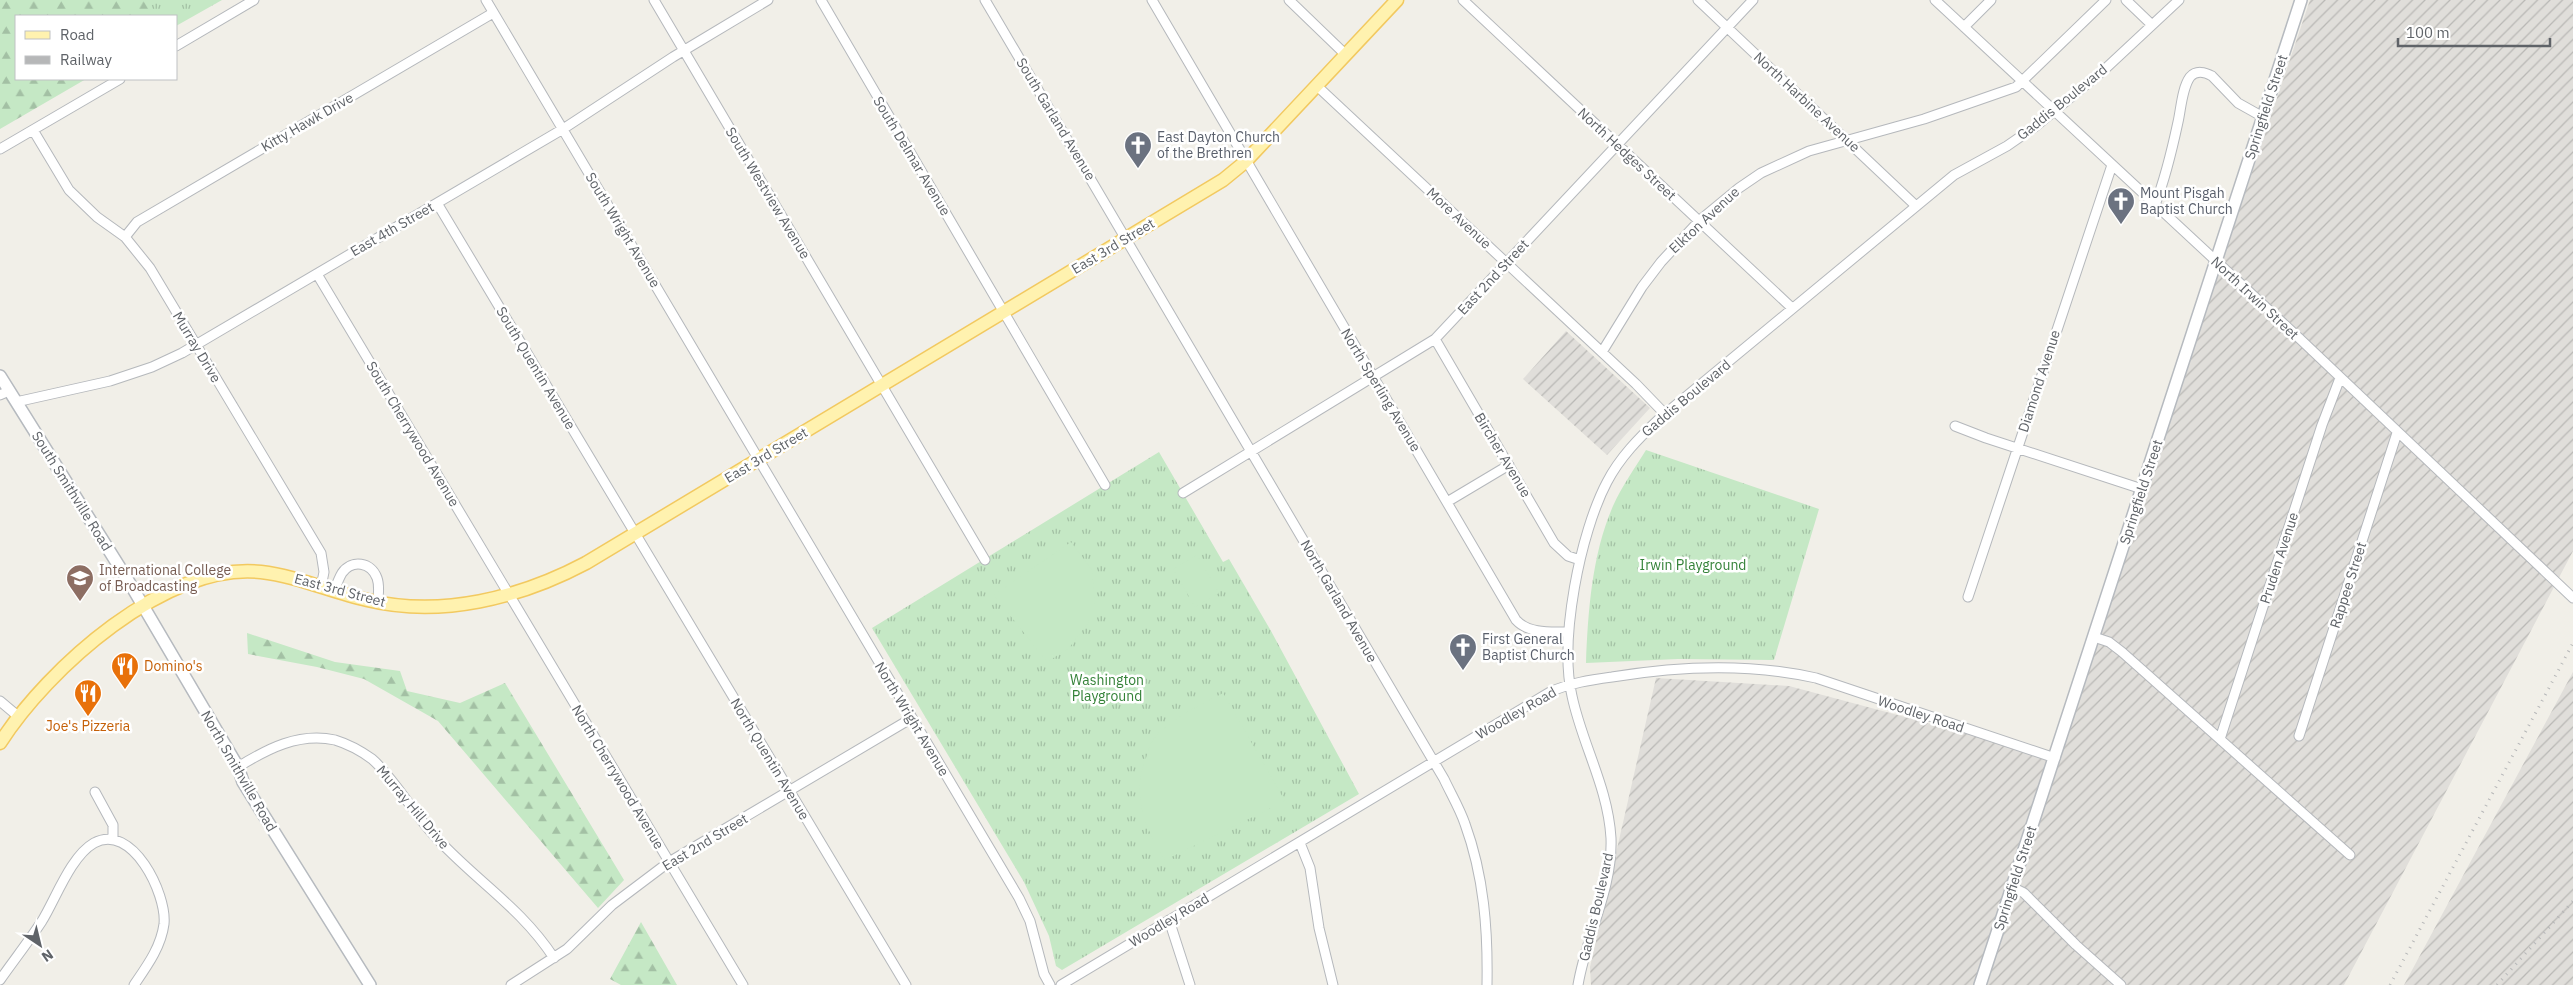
<svg xmlns="http://www.w3.org/2000/svg" width="2573" height="985" font-family="'IBM Plex Sans',sans-serif">
  <style>
    .industrial { fill: url(#industrial-furrows) }
    .grass { fill: url(#grass-tufts) }
    .forest { fill: url(#forest-firs) }
    .garden { fill: #c5e8c5 }
    .lines { fill: none; stroke-linecap: round; stroke-linejoin: round }
    .minor-casing { stroke: #b5b8bc; stroke-width: 11 }
    .secondary-casing { stroke: #b6babf; stroke-width: 14 }
    .primary-casing { stroke: #f2c960; stroke-width: 15 }
    .minor { stroke: #fff; stroke-width: 9 }
    .secondary { stroke: #fff; stroke-width: 11 }
    .primary { stroke: #fff2af; stroke-width: 12 }
    .rail { stroke: #b6b7b8; stroke-width: 3; stroke-dasharray: 1 6; stroke-linecap: butt }
    .labels { text-anchor: middle; stroke-width: 5; stroke-linejoin: round; paint-order: stroke }
    .street-label { font-size: 14px; fill: #5f6368; stroke: #fff }
    .worship-label { font-size: 14px; fill: #5b616d; stroke: #fff; text-anchor: start }
    .park-label { font-size: 14px; fill: #348238; stroke: #fff }
    .education-label { font-size: 14px; fill: #785e54; stroke: #fff; text-anchor: start }
    .food-label { font-size: 14px; fill: #c56008; stroke: #fff; text-anchor: start }
  </style>
  <defs>
    <pattern id="industrial-furrows" width="10" height="10" patternUnits="userSpaceOnUse" patternTransform="scale(1.25)"><rect width="10" height="10" fill="#e0deda"/><path d="M-1 1l2-2M0 10L10 0M9 11l2-2" fill="none" stroke="#b9b8b5"/></pattern>
    <pattern id="grass-tufts" width="24" height="20" patternUnits="userSpaceOnUse" patternTransform="scale(1.25)"><rect width="24" height="20" fill="#c5e8c5"/><path d="M3 7l-1-3M5 7V3M7 7l1-3M15 17l-1-3M17 17v-4M19 17l1-3" fill="none" stroke="#a3c0a4"/></pattern>
    <pattern id="forest-firs" width="22" height="20" patternUnits="userSpaceOnUse" patternTransform="scale(1.25)"><rect width="22" height="20" fill="#c5e8c5"/><path d="M5 1l3.5 6h-7zM16 11l3.5 6h-7z" fill="#a3c0a4"/></pattern>
  </defs>
  <rect width="100%" height="100%" fill="#f1efe8"/>
  <path class="industrial" d="M2310,0h263v551l-229,434h-753l-1,-18 66,-289 133,8 266,71z
    M1566,331l84,77 -43,47 -84,-76z
    M2573,672v313h-169z"/>
  <path class="grass" d="M108,0h114l-46,26v-10h-58z
    M1646,450l173,59 -45,151 -96,-1 -92,4c2,-52 6,-109 27,-157 9,-20 22,-38 33,-56z
    M1159,452l64,110 6,-3 42,72 88,163 -297,176 -6,-4 -7,-30 -25,-54 -152,-254z"/>
  <path class="forest" d="M0,0h143l10,16h-137v63h70l-86,50z
    M247,633l88,29 65,9 7,20 53,12 45,-20 119,197 -26,28 -160,-187 -74,-42 -47,-12 -69,-13z
    M641,922l36,63h-56l-11,-6z"/>
  <path class="garden" d="M1071,542l21,28 3,31 -7,22 -19,25 -22,14 -53,-67z
    M1197,555l22,38 -24,14 -22,-38z
    M1223,693l62,108 -120,59c-20,-32 -34,-65 -19,-102 2,-5 3,-13 7,-18 13,-19 49,-36 70,-47z"/>
  <g class="lines">
    <g class="minor-casing">
      <path id="minor" d="M486,0l533,898 11,23 14,53 6,11
        M654,0l331,560
        M821,0l284,485
        M985,0l459,779c7,15 16,30 21,45 19,52 23,106 22,161
        M1152,0l364,620c13,14 34,12 52,12
        M1289,0l57,55
        M1463,0l329,308
        M1698,0l217,205
        M1935,0l364,338 274,260
        M2126,0l25,24
        M1964,27l27,-27
        M176,46l78,-46
        M1317,86l319,298 29,30
        M33,130l36,60 28,27 28,20 25,31 171,285 3,19 -3,15
        M0,149l120,-70
        M437,203l469,782
        M2155,205c10,-26 17,-55 23,-83 3,-13 4,-34 12,-45 6,-7 15,-5 22,-1l26,27 25,14
        M125,237l12,-15 356,-209
        M317,274l426,711
        M1435,339l119,204 14,13 12,4
        M1602,352l40,-65 19,-25 38,-41 40,-33 22,-15 48,-22 115,-32 92,-32 90,-87
        M0,395l9,-4
        M16,402l94,-21 42,-14 30,-14 381,-224 110,-72 95,-57
        M1955,426l31,12 156,51
        M1183,493l252,-154 318,-339
        M1447,502l62,-37
        M334,591c2,-5 5,-13 8,-18 10,-14 29,-11 35,5 3,8 1,16 1,24
        M1968,597l144,-432
        M2094,637l15,5 13,10 228,203
        M0,701l19,16
        M2299,736l98,-303
        M2220,739l102,-314 18,-47
        M238,767c29,-18 61,-35 97,-27 13,4 26,11 37,19 21,18 40,52 60,74 41,46 88,73 122,125
        M95,792l18,33v14
        M1300,843l10,25 9,60 14,57
        M2012,887l12,6 52,52 45,40
        M1169,920l21,65
        M0,980c14,-20 29,-39 42,-59 14,-23 29,-65 52,-78 38,-21 73,51 70,81 -3,23 -17,42 -30,61
        M511,985l56,-36 45,-44 57,-43 243,-144
        M1061,985l489,-293c20,-9 40,-12 62,-15 67,-11 138,-14 204,1l239,80
        M1578,985c8,-49 35,-97 33,-147 -3,-51 -29,-94 -39,-142 -13,-56 8,-163 35,-214 13,-25 32,-44 52,-63l295,-244 53,-29 29,-20 69,-57 74,-69"/>
    </g>
    <g class="secondary-casing">
      <path id="secondary" d="M0,376l132,211 106,180 5,15 127,203
        M1980,985l321,-985"/>
    </g>
    <g class="primary-casing">
      <path id="primary" d="M0,743c47,-74 167,-182 261,-171 36,4 70,20 106,28 74,18 153,-2 219,-37l637,-383 22,-18 152,-162"/>
    </g>
    <use href="#minor" class="minor"/>
    <use href="#secondary" class="secondary"/>
    <use href="#primary" class="primary"/>
    <path class="rail" d="M2390,985l183,-342
      M2497,985l76,-84"/>
  </g>
  <defs>
    <g id="church-pin" transform="scale(1.4375)"><path d="M0 17L-7.5 6A9.5 9.5 0 1 1 7.5 6Z" fill="#6b7280" stroke="#fff"/><path d="M-1.2-6h2.4v3.5h3.3v2.4h-3.3V6h-2.4V-.1h-3.3v-2.4h3.3Z" fill="#fff"/></g>
    <g id="school-pin" transform="scale(1.4375)"><path d="M0 17L-7.5 6A9.5 9.5 0 1 1 7.5 6Z" fill="#8d6e63" stroke="#fff"/><path d="M0-5L7-2L0 1L-7-2ZM-4 1L0 2.5L4 1V4Q0 6-4 4Z" fill="#fff"/></g>
    <g id="restaurant-pin" transform="scale(1.4375)"><path d="M0 17L-7.5 6A9.5 9.5 0 1 1 7.5 6Z" fill="#e8710a" stroke="#fff"/><path d="M-5-6h1v4h1v-4h1v4h1v-4h1v5L-1.5 .5V6h-2V.5L-5-1ZM5-6V6H3V1.5H1.5Q1.5-4 5-6Z" fill="#fff"/></g>
  </defs>
  <g fill-rule="evenodd">
    <use href="#church-pin" x="1138" y="145"/>
    <use href="#church-pin" x="2121" y="201"/>
    <use href="#school-pin" x="80" y="578"/>
    <use href="#church-pin" x="1463" y="647"/>
    <use href="#restaurant-pin" x="125" y="666"/>
    <use href="#restaurant-pin" x="88" y="693"/>
  </g>
  <g class="labels">
    <g class="street-label">
      <text transform="translate(1807 102) rotate(43)" y="5">North Harbine Avenue</text>
      <text transform="translate(2062 102) rotate(-39)" y="5">Gaddis Boulevard</text>
      <text transform="translate(2266 107) rotate(-72)" y="5">Springfield Street</text>
      <text transform="translate(1056 119) rotate(59)" y="5">South Garland Avenue</text>
      <text transform="translate(307 122) rotate(-30)" y="5">Kitty Hawk Drive</text>
      <text transform="translate(1627 154) rotate(43)" y="5">North Hedges Street</text>
      <text transform="translate(912 156) rotate(59)" y="5">South Delmar Avenue</text>
      <text transform="translate(768 193) rotate(59)" y="5">South Westview Avenue</text>
      <text transform="translate(1459 218) rotate(43)" y="5">More Avenue</text>
      <text transform="translate(1704 220) rotate(-43)" y="5">Elkton Avenue</text>
      <text transform="translate(392 229) rotate(-30)" y="5">East 4th Street</text>
      <text transform="translate(623 230) rotate(59)" y="5">South Wright Avenue</text>
      <text transform="translate(1113 246) rotate(-31)" y="5">East 3rd Street</text>
      <text transform="translate(1493 277) rotate(-47)" y="5">East 2nd Street</text>
      <text transform="translate(2255 298) rotate(43)" y="5">North Irwin Street</text>
      <text transform="translate(197 347) rotate(59)" y="5">Murray Drive</text>
      <text transform="translate(536 368) rotate(59)" y="5">South Quentin Avenue</text>
      <text transform="translate(2039 381) rotate(-72)" y="5">Diamond Avenue</text>
      <text transform="translate(1381 390) rotate(59)" y="5">North Sperling Avenue</text>
      <text transform="translate(1686 398) rotate(-40)" y="5">Gaddis Boulevard</text>
      <text transform="translate(413 434) rotate(59)" y="5">South Cherrywood Avenue</text>
      <text transform="translate(766 455) rotate(-31)" y="5">East 3rd Street</text>
      <text transform="translate(1503 455) rotate(59)" y="5">Bircher Avenue</text>
      <text transform="translate(72 491) rotate(58)" y="5">South Smithville Road</text>
      <text transform="translate(2141 492) rotate(-72)" y="5">Springfield Street</text>
      <text transform="translate(2279 558) rotate(-72)" y="5">Pruden Avenue</text>
      <text transform="translate(2348 585) rotate(-72)" y="5">Rappee Street</text>
      <text transform="translate(340 590) rotate(15)" y="5">East 3rd Street</text>
      <text transform="translate(1339 601) rotate(60)" y="5">North Garland Avenue</text>
      <text transform="translate(1516 713) rotate(-30)" y="5">Woodley Road</text>
      <text transform="translate(1921 714) rotate(18)" y="5">Woodley Road</text>
      <text transform="translate(912 719) rotate(59)" y="5">North Wright Avenue</text>
      <text transform="translate(770 759) rotate(59)" y="5">North Quentin Avenue</text>
      <text transform="translate(239 771) rotate(60)" y="5">North Smithville Road</text>
      <text transform="translate(618 777) rotate(59)" y="5">North Cherrywood Avenue</text>
      <text transform="translate(413 807) rotate(50)" y="5">Murray Hill Drive</text>
      <text transform="translate(705 842) rotate(-31)" y="5">East 2nd Street</text>
      <text transform="translate(2015 878) rotate(-72)" y="5">Springfield Street</text>
      <text transform="translate(1596 907) rotate(-77)" y="5">Gaddis Boulevard</text>
      <text transform="translate(1169 920) rotate(-31)" y="5">Woodley Road</text>
    </g>
    <g class="worship-label">
      <text x="1157" y="142">East Dayton Church<tspan x="1157" dy="16">of the Brethren</tspan></text>
      <text x="2140" y="198">Mount Pisgah<tspan x="2140" dy="16">Baptist Church</tspan></text>
      <text x="1482" y="644">First General<tspan x="1482" dy="16">Baptist Church</tspan></text>
    </g>
    <g class="park-label">
      <text x="1693" y="570">Irwin Playground</text>
      <text x="1107" y="685">Washington<tspan x="1107" dy="16">Playground</tspan></text>
    </g>
    <g class="education-label">
      <text x="99" y="575">International College<tspan x="99" dy="16">of Broadcasting</tspan></text>
    </g>
    <g class="food-label">
      <text x="144" y="671">Domino's</text>
      <text x="88" y="731" text-anchor="middle">Joe's Pizzeria</text>
    </g>
  </g>
  <rect x="15" y="15" width="162" height="65" fill="#ffffff" stroke="#bfc1c3"/>
  <rect x="25" y="31" width="25" height="8" fill="#fff2af" stroke="#bfc1c3"/>
  <text x="60" y="40" font-size="15" fill="#5f6368">Road</text>
  <rect x="25" y="56" width="25" height="8" fill="#b6b7b8" stroke="#bfc1c3"/>
  <text x="60" y="65" font-size="15" fill="#5f6368">Railway</text>
  <g transform="translate(40 945) rotate(145)" stroke="#ffffff" stroke-width="4" paint-order="stroke">
  <path d="M0-4L9 19L0 12L-9 19Z" fill="#5f6368"/>
  <text y="-8" font-size="14" font-weight="bold" text-anchor="middle" fill="#5f6368">N</text>
  </g>
  <path d="M2398 38v8h152v-8" fill="none" stroke="#5f6368" stroke-width="2.5"/>
  <text x="2406" y="38" font-size="15" fill="#5f6368" stroke="#ffffff" stroke-width="4" paint-order="stroke">100 m</text>
</svg>
